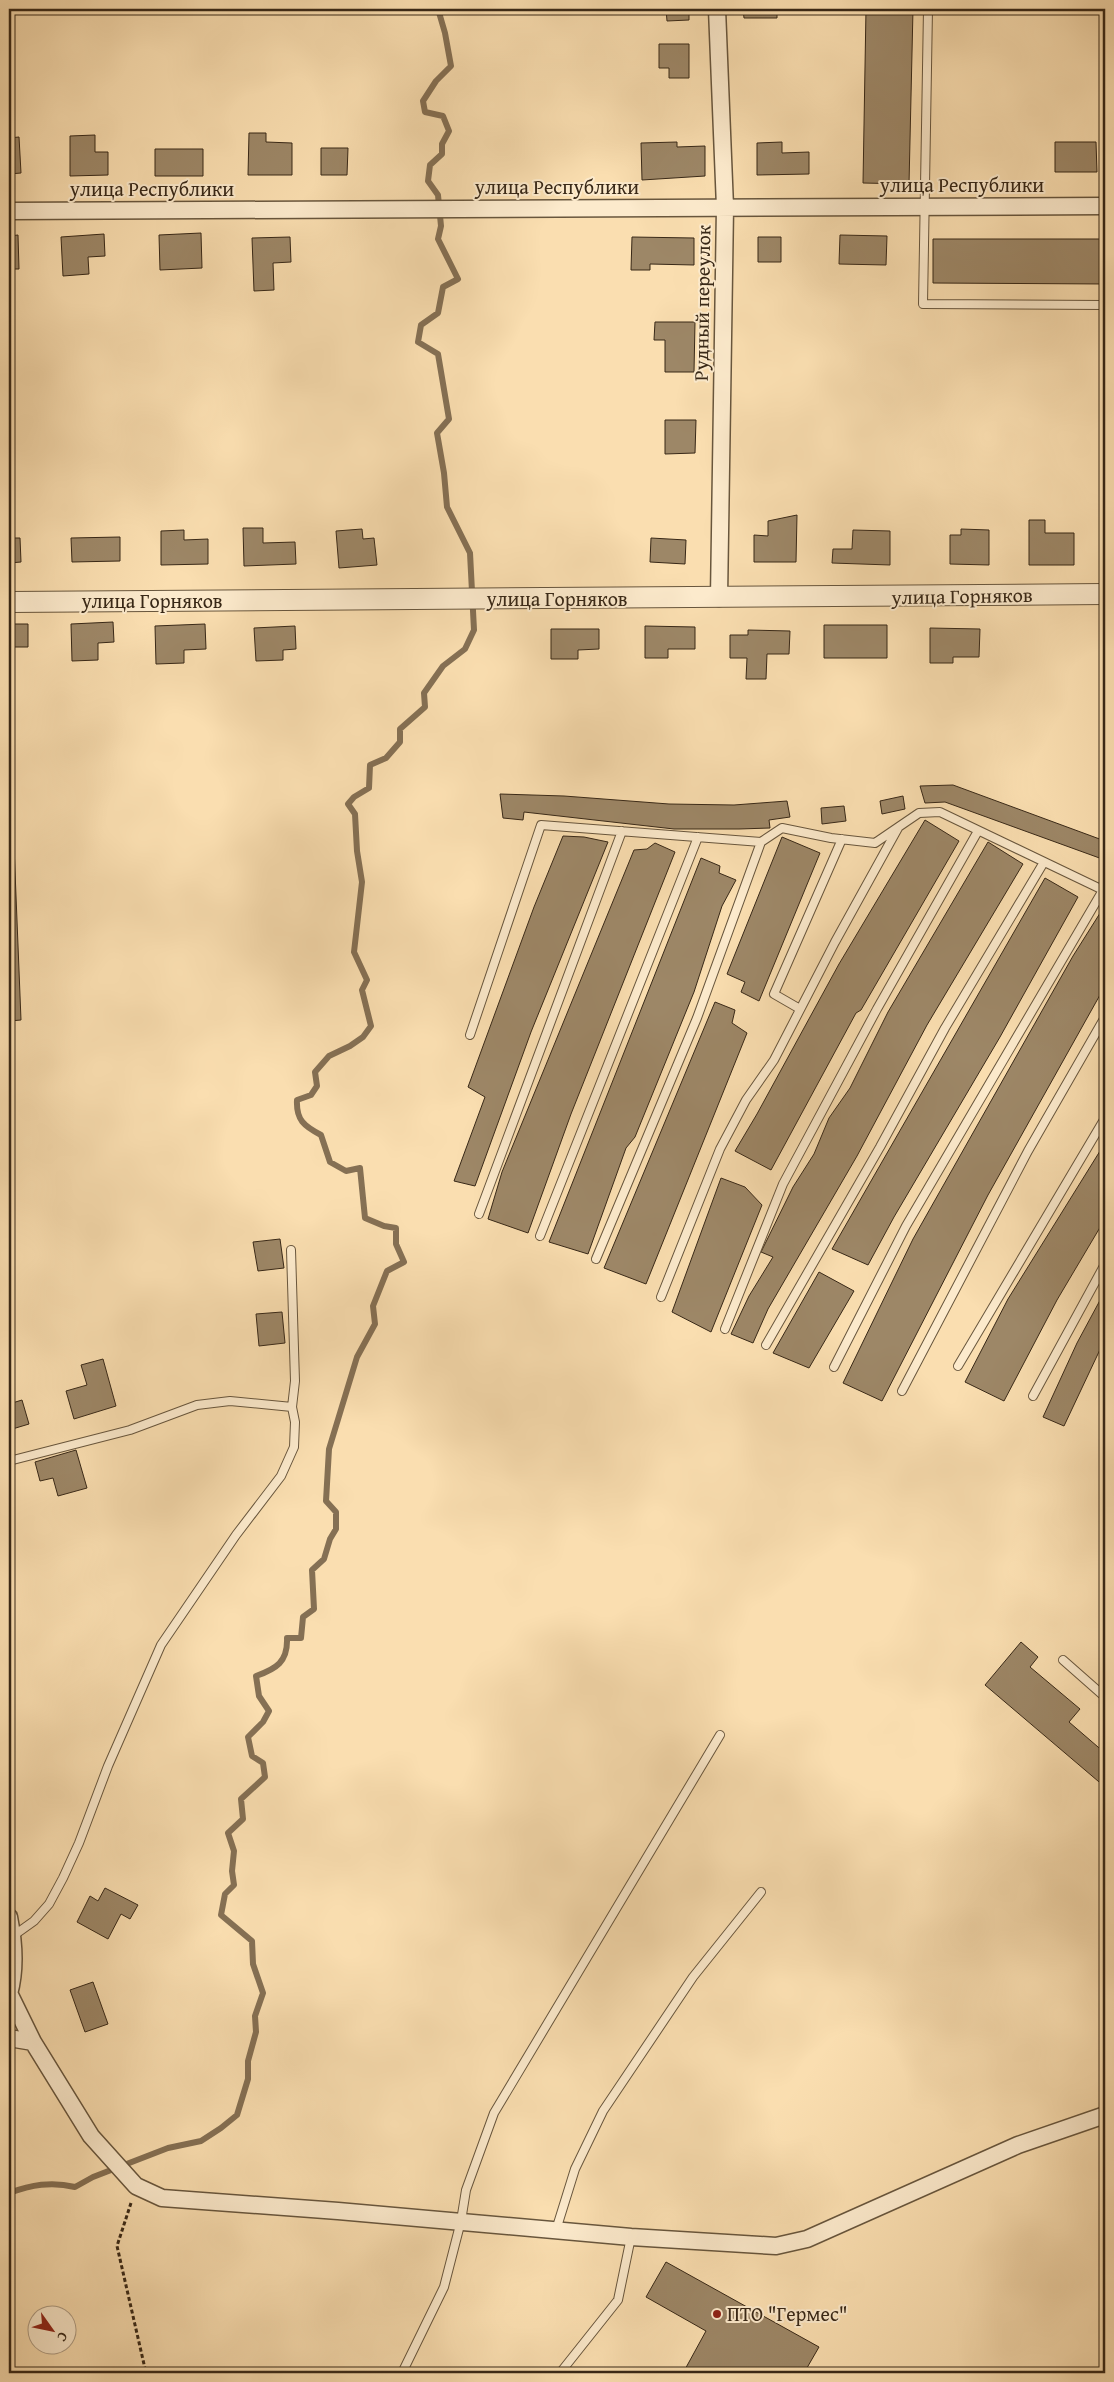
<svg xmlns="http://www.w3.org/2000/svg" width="1114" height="2382" font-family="'Gentium Book Plus',serif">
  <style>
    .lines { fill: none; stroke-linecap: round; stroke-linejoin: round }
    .stream { stroke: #857054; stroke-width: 6 }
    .building { fill: #9d8767; stroke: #382817 }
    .service-casing { stroke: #68563d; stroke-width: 10 }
    .minor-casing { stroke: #68563d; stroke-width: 19 }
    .tertiary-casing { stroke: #68563d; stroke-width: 22 }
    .path { stroke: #382817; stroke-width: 3; stroke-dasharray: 4 2.5; stroke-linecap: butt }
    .service { stroke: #fceacc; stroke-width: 8 }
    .minor { stroke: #fceacc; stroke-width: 16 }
    .tertiary { stroke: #fceacc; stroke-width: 20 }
    .poi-dot { fill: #8f2418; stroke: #fceacc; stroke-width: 2 }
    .labels { text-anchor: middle; stroke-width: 4; stroke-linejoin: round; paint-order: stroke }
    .street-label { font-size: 20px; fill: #382817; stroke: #fceacc }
    .poi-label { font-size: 20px; fill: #382817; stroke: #fceacc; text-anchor: start }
  </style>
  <rect width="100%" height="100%" fill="#fadeb0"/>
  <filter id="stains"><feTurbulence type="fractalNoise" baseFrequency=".004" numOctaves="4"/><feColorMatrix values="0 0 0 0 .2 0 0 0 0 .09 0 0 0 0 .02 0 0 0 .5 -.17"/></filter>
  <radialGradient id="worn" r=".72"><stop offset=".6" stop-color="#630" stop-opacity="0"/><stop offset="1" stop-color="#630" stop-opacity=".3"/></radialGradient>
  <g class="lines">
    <path class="stream" d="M9,2193c22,-8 42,-12 66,-6l18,-10 75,-29 33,-7 20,-13 16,-13 11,-36v-18l8,-29 -1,-16 8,-23 -10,-29 -1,-23 -31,-26 4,-21 9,-9 -2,-14 2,-20 -6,-18 15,-14 -2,-20 24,-22 -2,-14 -11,-7 -4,-19 15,-15 6,-11 -10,-15 -3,-20c20,-7 32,-14 31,-38h14l2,-21 11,-8 -2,-39 12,-11 6,-20 6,-10v-17l-10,-11 3,-52 28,-92 18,-33 -2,-18 14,-35 17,-9 -8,-18v-16l-12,-2 -19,-8 -5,-50 -14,3 -16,-9 -9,-27c-17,-9 -25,-15 -24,-35l14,-5 6,-9 -2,-14 14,-16 21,-10 13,-9 8,-11 -9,-36 5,-10 -13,-28 8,-70 -5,-31 -2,-37 -7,-10 6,-7 15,-9 1,-23 16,-7 14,-16v-13l25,-22 -1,-14 19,-27 22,-17 9,-19 -4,-77 -23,-46 -3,-34 -7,-40 12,-14 -11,-65 -20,-12 3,-17 17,-12 5,-26 15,-8 -20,-40 3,-13 -3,-31 -10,-14 2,-16 12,-11v-10l7,-13 -6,-15 -18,-4 -2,-11 13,-20 15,-15 -6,-33 -7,-24"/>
  </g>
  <path class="building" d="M666,9h26h-3v11l-22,1z
    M743,9h34v9h-33z
    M866,9h47l-4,175 -46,-1z
    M659,44h30v34h-20v-10h-10z
    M249,133h17v9l26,1v32h-44z
    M95,135v17h13v23l-38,1v-40z
    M19,137l2,36 -12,1v-36z
    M677,142v5l28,-1v30l-63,4 -1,-37z
    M782,142v11l27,-1v22l-52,1v-32z
    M1055,142h41l1,30h-42z
    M321,148h27l-1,27h-26z
    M155,149h48v27h-48z
    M201,233l1,35 -42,2 -1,-35z
    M104,234l1,22 -17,1 1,17 -26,2 -2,-39z
    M18,235l1,34h-10v-33z
    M840,235l47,1 -1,29 -47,-1z
    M290,237l1,25 -18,1 1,27 -20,1 -2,-53z
    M632,237l62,1v27l-44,-1v6h-19z
    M758,237h23v25h-23z
    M933,239h172v45l-172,-1z
    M655,322h40l-1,50h-29v-32h-11z
    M665,420h31l-1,33 -30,1z
    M797,515l-1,47h-42v-27l14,1v-15z
    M1029,520h16v13h29v32h-45z
    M243,528h20v15l32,-1 1,22 -52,2z
    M362,529l1,10 11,-1 3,27 -38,3 -3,-37z
    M961,529l28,1v35l-39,-1v-29h11z
    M184,530v10l24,-1v25l-47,1v-34z
    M853,530l37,1v34l-58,-2 1,-14h19z
    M120,537v24l-48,1 -1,-24z
    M9,538h11l1,24 -12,1z
    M651,538l35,2 -1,24 -35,-2z
    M113,622l1,20 -16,1v17l-26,1 -1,-37z
    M9,624h19v23h-18l1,10h-2z
    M205,624l1,25 -22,1v13l-28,1 -1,-38z
    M824,625h63v33h-63z
    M295,626l1,23 -13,1v10l-27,1 -2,-33z
    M645,626l50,1v22h-27v9h-23z
    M930,628l50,1 -1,28h-26v6h-23z
    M551,629h48v20l-21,1v9h-27z
    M748,630l42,1 -1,23h-22l-1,25h-20l1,-21h-17v-23h18z
    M953,785l152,56v19l-160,-58 -20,1 -5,-17z
    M500,794l64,2 105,8 65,1 53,-4 3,16 -21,3 1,8 -31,1h-65l-150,-17 -1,8 -20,-2z
    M903,796l2,13 -23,5 -2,-13z
    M844,806l2,15 -24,3 -1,-16z
    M925,820l34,21 -98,169 -5,3 -85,157 -36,-19 22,-37 82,-150z
    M563,836l21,1 24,5 -77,190 -56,154 -21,-5 31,-84 -17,-10 66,-180z
    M782,837l38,16 -61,148 -18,-9 4,-10 -18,-8z
    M988,842l35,22 -96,161 -70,131 -89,153 -15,34 -22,-9 18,-38 24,-39 -12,-5 32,-65 21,-33 15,-36 21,-30 38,-76z
    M655,843l20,9 -104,262 -43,119 -40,-14 14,-47 132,-322 13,-1z
    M9,846h5l7,174 -12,1z
    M701,858l19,8 -1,7 17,7 -14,26 -28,86 -59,145 -9,11 -38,106 -39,-12z
    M1045,878l33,19 -78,140 -106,180 -26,48 -36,-16z
    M1102,910l3,1v75l-117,209 -106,206 -39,-18 70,-144 160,-283z
    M715,1002l20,8 -3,13 15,10 -101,251 -42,-16z
    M1105,1143v76l-48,81 -53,101 -39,-19 43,-83z
    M721,1178l24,9 17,18 -51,127 -39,-20z
    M280,1239l4,29 -26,3 -5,-29z
    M819,1272l35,19 -45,77 -36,-15z
    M1105,1291v48l-41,87 -21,-9 34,-74z
    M282,1312l3,31 -26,3 -3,-32z
    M103,1359l13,47 -42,13 -8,-28 21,-6 -6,-20z
    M22,1400l7,24 -20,6v-26z
    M76,1450l11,38 -29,8 -5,-18 -13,3 -5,-19z
    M1021,1642l17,15 -8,10 50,42 -11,13 36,31v34l-120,-102z
    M105,1888l33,17 -8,14 -9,-5 -13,25 -31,-17 13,-26 8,5z
    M93,1982l15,42 -23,8 -15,-42z
    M666,2262l153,85 -15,26h-121l23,-42 -60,-34z"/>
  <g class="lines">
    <g class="service-casing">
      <path id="service" d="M928,9l-5,295 182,1
        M800,1009l-26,-15 68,-155
        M470,1035l71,-210 220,17 21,-14 49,10 44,5 44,-30 21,-1 165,79
        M479,1214l143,-383
        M540,1236l158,-399
        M291,1250l4,131 -3,26
        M596,1259l101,-241 64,-176
        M661,1297l59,-148 26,-49 28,-40 61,-118 63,-114
        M725,1329l58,-145 94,-175 101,-178
        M766,1345l114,-198 65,-119 99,-166
        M958,1366l147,-248
        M834,1367l72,-141 197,-336
        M902,1391l126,-240 77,-134
        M1033,1396l72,-132
        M9,1461l121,-31 67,-25 33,-4 62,6 3,15 -1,25 -13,29 -45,59 -75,110 -53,121 -29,77 -16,35 -14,26 -15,17 -21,15
        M1063,1660l42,37
        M556,2230l19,-61 28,-58 90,-134 68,-85
        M402,2373l42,-86 17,-66 5,-31 28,-77 226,-378
        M560,2373l58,-73 13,-63"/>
    </g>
    <g class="minor-casing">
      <path id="minor" d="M717,9l8,198 -6,391
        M9,211l1096,-5
        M9,1917c5,25 7,52 0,77
        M9,1993l24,49 58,94 45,50 26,12 176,13 293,26 145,9 31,-7 211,-94 87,-30
        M9,2038l24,4"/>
    </g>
    <g class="tertiary-casing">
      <path id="tertiary" d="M9,602l1096,-8"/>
    </g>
    <path class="path" d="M131,2203l-14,43 29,127"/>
    <use href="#service" class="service"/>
    <use href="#minor" class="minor"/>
    <use href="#tertiary" class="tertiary"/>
  </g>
  <circle class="poi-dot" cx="717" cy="2314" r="5"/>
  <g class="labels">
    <g class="street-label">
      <text x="962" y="192">улица Республики</text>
      <text x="557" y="194">улица Республики</text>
      <text x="152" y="196">улица Республики</text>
      <text transform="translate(702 303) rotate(-89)" y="7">Рудный переулок</text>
      <text transform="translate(962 596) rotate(-1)" y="7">улица Горняков</text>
      <text x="557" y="606">улица Горняков</text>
      <text x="152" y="608">улица Горняков</text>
    </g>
    <g class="poi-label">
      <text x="727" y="2321">ПТО "Гермес"</text>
    </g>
  </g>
  <rect width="1114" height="2382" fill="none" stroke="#fadeb0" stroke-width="30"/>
  <rect x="10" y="10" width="1094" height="2362" fill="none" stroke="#382817" stroke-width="2.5"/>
  <rect x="15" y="15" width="1084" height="2352" fill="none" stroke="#382817"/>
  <g transform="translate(52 2330) rotate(123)"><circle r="24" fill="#fceacc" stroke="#ae9c84"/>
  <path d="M0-4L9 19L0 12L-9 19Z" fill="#8f2418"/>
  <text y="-8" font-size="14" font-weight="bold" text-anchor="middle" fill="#382817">С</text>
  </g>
  <rect width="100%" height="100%" filter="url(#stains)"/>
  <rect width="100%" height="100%" fill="url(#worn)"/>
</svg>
